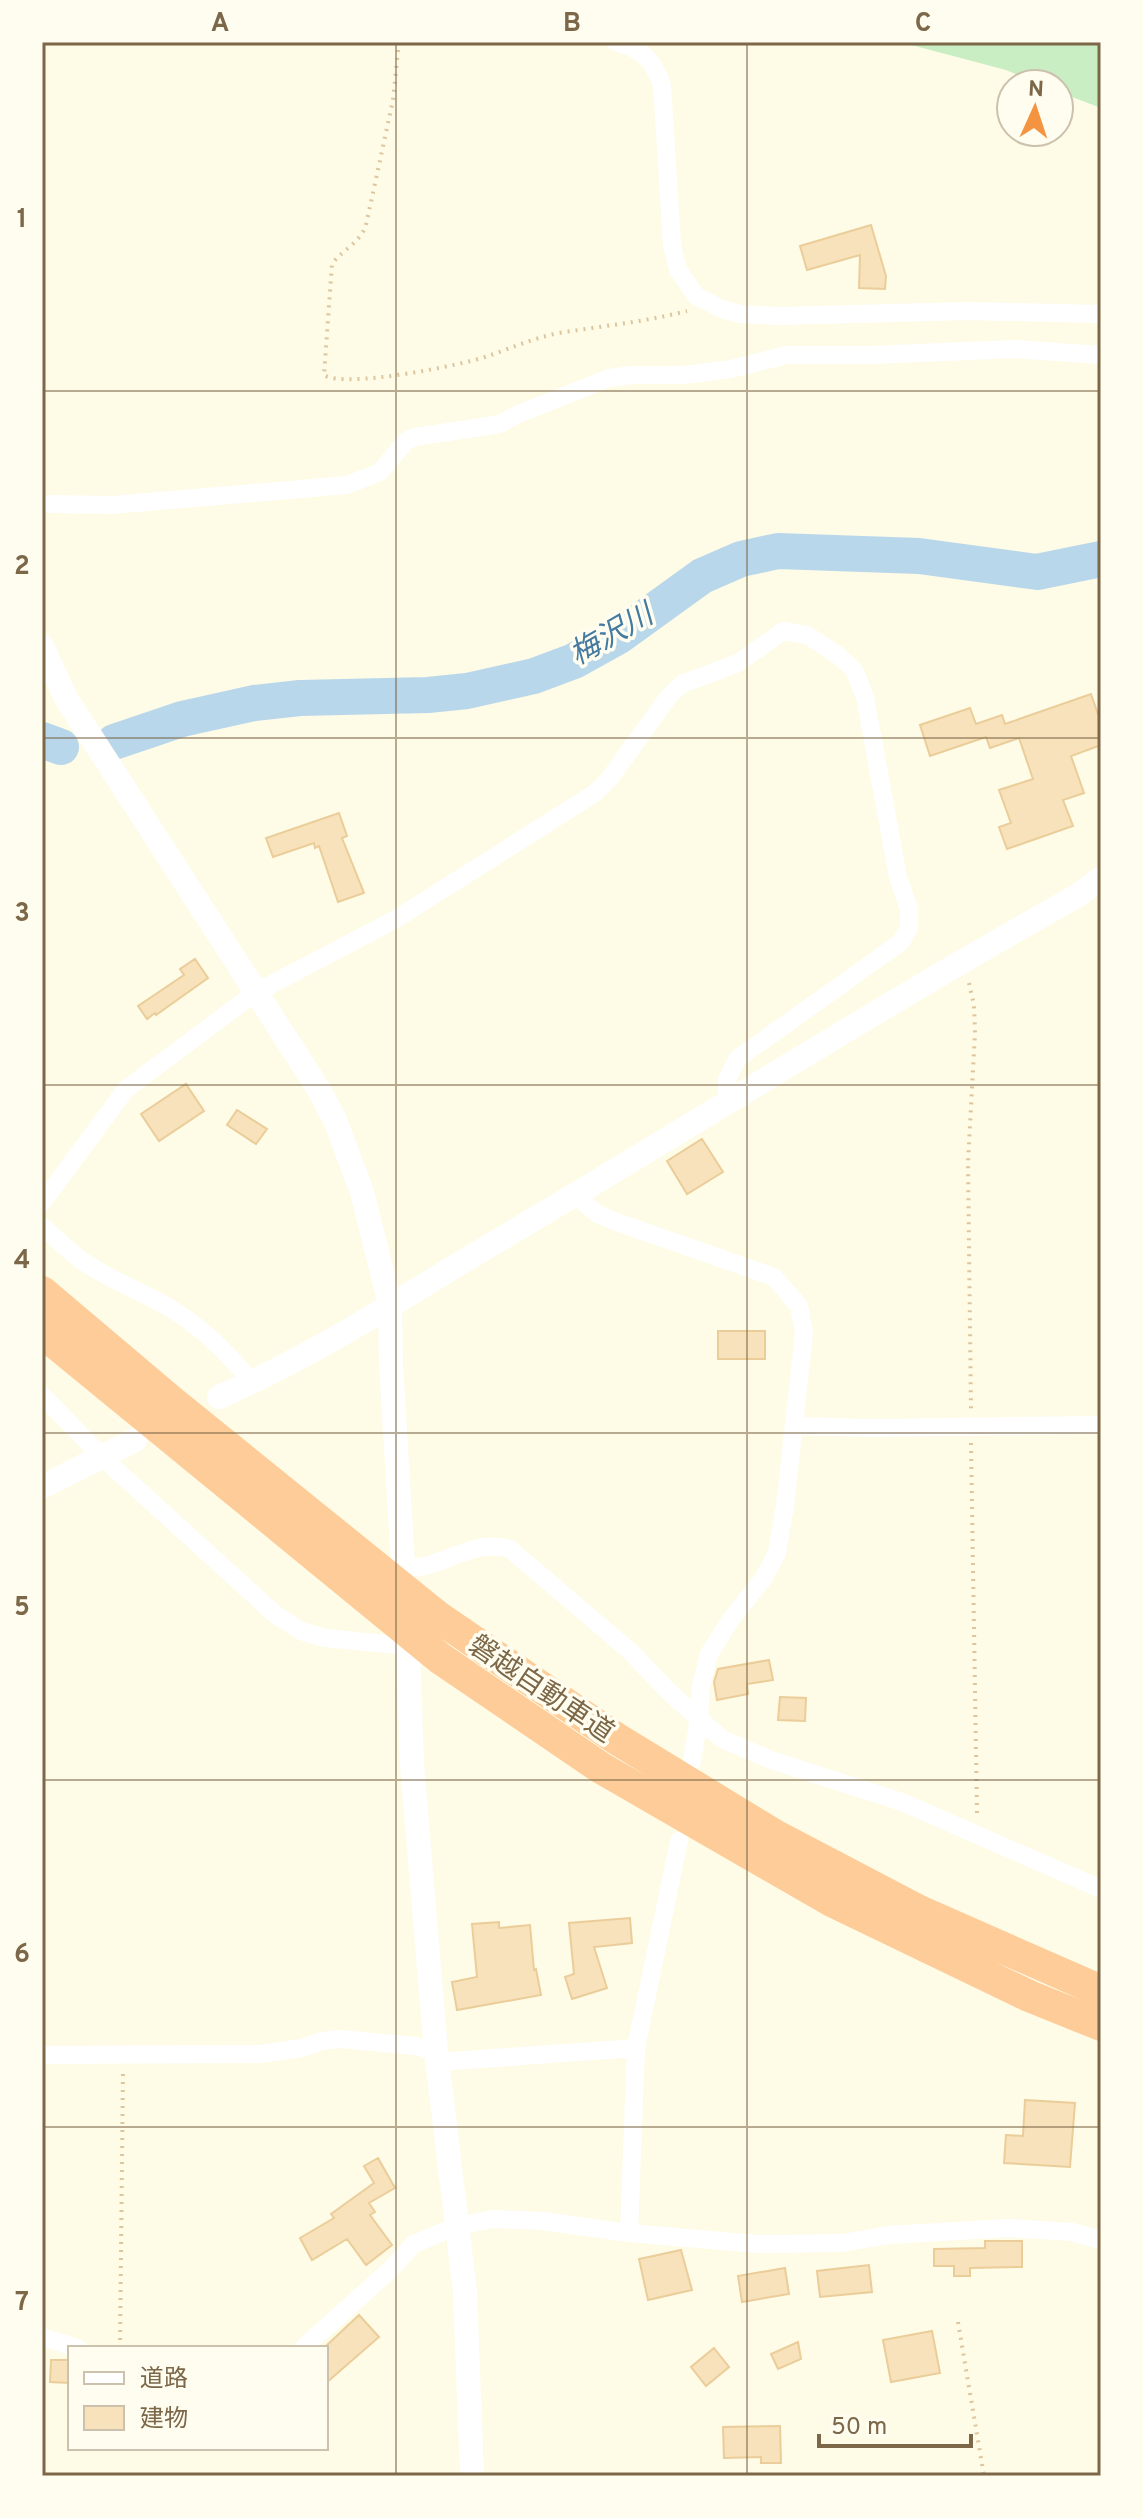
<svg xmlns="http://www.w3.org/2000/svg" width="1143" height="2518" font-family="Overpass,'Noto Sans JP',sans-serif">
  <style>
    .green { fill: #caeec3 }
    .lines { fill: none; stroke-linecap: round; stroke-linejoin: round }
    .river { stroke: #b9d7eb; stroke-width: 36 }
    .building { fill: #f7e2bb; stroke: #ebcd9a; stroke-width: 2 }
    .path { stroke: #ddc59e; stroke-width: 4; stroke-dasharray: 2 6; stroke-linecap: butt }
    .street { stroke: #fff; stroke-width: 18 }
    .secondary { stroke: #fff; stroke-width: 24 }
    .highway { stroke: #fecc98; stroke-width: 32 }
    .grid { fill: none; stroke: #7c6748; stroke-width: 2; stroke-opacity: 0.55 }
    .labels { text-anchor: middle; stroke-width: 7; stroke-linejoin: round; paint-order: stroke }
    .street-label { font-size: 28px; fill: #7c6748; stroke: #fffdef }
    .water-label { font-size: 30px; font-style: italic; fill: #447aa0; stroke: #fffdef }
    .neatline { fill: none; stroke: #7c6748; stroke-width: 3 }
    .grid-label { font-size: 26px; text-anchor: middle; font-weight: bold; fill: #7c6748 }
  </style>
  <rect width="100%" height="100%" fill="#fefbe7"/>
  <path class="green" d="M900,42h201v66l-42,-16v-8h-19l-34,-14z"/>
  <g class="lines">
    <path class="river" d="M42,740l19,7
      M114,742l68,-23 72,-16 46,-5 128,-3 39,-4 67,-15 40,-15 45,-25 83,-60 39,-17 37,-8 141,5 118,16 64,-13"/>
  </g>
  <path class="building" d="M871,225l15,51 -1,13 -26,-1 1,-33 -53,15 -7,-24z
    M1091,694l10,29v22l-30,11 13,37 -21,7 10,26 -66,23 -8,-22 12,-4 -12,-33 34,-11 -14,-41 -29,10 -4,-11 -56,19 -10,-31 50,-17 6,16 26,-9 3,9z
    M339,813l8,23 -5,2 22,55 -26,9 -19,-56 -4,2 -1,-5 -41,14 -7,-19z
    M195,959l13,19 -52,37 -1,-2 -8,6 -9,-13 46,-31 -4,-6z
    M186,1084l18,27 -45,30 -18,-27z
    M237,1110l30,19 -11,15 -29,-19z
    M702,1139l21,33 -36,22 -20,-33z
    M718,1331h47v28h-47z
    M769,1660l4,20 -26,4 1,10 -31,6 -3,-18 4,-13z
    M780,1697l26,1 -1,23 -27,-1z
    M630,1918l2,25 -38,4 13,41 -35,11 -7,-22 9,-3 -5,-51z
    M499,1922v6l31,-3 4,45 2,-1 5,26 -84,15 -5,-28 25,-5 -5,-53z
    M1025,2100l50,3 -5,64 -66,-4 2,-28 17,1z
    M378,2158l17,30 -26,15 6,9 -5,3 22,30 -26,20 -19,-26 -35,21 -12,-22 34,-20 -3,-4 43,-31 -10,-17z
    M985,2241h37v26l-52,1v8h-16v-10h-20v-17l51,-1z
    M681,2250l11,40 -44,10 -9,-41z
    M869,2265l3,27 -52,5 -3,-26z
    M785,2268l4,26 -47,8 -4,-26z
    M359,2315l20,22 -53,46v-37z
    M932,2331l8,42 -49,9 -8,-42z
    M798,2342l3,17 -23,10 -7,-15z
    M714,2348l15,19 -23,19 -15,-19z
    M51,2360h19v23l-20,-1z
    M780,2426l1,37h-20v-6l-37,1 -1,-31z"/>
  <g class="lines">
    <path class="path" d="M399,42l-6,58 -27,125c-6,18 -23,24 -34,39l-8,111c19,14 139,-10 164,-19 24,-8 45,-18 71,-23 43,-7 85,-11 128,-22
      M969,983l5,22 1,28 -7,129 3,248
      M971,1443l6,371
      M958,2322l26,154
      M120,2348l3,-278"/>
    <path class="street" d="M616,42c27,7 37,18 46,43l10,160 6,25 18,26 26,13 18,5 39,2 189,-5 133,3
      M51,504l61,1 235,-20 33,-13 26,-31 9,-4 85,-13 16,-9 93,-37 23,-3h52l47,-6 56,-14h86l141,-6 87,6
      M574,1195l24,19 16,7 160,56 25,29 5,27 -19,173 -8,47 -14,26 -32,40 -22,35 -8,32 -2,33 -8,47
      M42,1203l84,-114 129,-96 141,-74 199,-126 15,-15 59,-82 13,-12 56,-21 45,-32 24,4 32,21 15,14 5,12 6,15 33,180 11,32v19l-8,14 -164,117 -10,21v21
      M42,1226c14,12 27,26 42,36 29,20 63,31 92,50 30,19 54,43 76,71
      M42,1395l60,62 174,158 25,16 24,7 83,8
      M794,1426l79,2 228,-3
      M403,1569c11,-1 22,-2 32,-6 27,-9 46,-22 75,-14l121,103 37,39 54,48 49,21 131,42 199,87
      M42,2055l218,-1 42,-6 20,-7 18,-2 76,7 20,5
      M437,2062l199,-14
      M629,2233l7,-185 43,-207
      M42,2337l36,11
      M303,2348l88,-79 23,-25 43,-18 36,-7 49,2 87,12 128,11 85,-1 47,-8 119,-7 64,4 29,8"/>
    <path class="secondary" d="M42,646l24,52 252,390 17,32 27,72 28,112 1,61 17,281 4,118 24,287 29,241 7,184
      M219,1397c97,-42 185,-101 275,-154 195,-115 386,-237 583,-347l24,-18
      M42,1487l93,-47"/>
    <path class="highway" d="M42,1292l130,110 266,215 179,122 159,97 143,75 182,80
      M42,1332l399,327 160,109 229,132 199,96 72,29"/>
  </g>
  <path class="grid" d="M396,42v2434M747,42v2434M42,391h1059M42,738h1059M42,1085h1059M42,1433h1059M42,1780h1059M42,2127h1059"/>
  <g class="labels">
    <g class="street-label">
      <text transform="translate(542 1688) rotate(34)" y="10">磐越自動車道</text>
    </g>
    <g class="water-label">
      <text transform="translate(611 634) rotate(-30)" y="10">梅沢川</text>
    </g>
  </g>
  <rect width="1143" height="2518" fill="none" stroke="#fffdef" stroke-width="88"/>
  <rect x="68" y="2346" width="260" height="104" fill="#fffdef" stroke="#cbc1ac" stroke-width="2"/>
  <rect x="84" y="2372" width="40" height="12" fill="#ffffff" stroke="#cbc1ac" stroke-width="2"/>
  <text x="140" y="2386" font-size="24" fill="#7c6748">道路</text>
  <rect x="84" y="2406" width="40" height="24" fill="#f7e2bb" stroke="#cbc1ac" stroke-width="2"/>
  <text x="140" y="2426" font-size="24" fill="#7c6748">建物</text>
  <g transform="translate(1035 108) rotate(3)"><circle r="38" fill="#fffdef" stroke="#cbc1ac" stroke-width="2"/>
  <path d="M0-6L14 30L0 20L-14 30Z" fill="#f49440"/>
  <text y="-12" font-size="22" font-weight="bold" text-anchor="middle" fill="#7c6748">N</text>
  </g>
  <path d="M819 2434v12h152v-12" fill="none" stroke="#7c6748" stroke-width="4"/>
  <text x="831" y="2434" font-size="24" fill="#7c6748" stroke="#fffdef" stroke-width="6" paint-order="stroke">50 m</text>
  <rect x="44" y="44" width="1055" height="2430" class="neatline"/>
  <g class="grid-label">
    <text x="220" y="31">A</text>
    <text x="572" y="31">B</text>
    <text x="923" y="31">C</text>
    <text x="22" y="227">1</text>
    <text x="22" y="574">2</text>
    <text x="22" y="921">3</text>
    <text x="22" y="1268">4</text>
    <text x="22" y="1615">5</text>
    <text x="22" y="1962">6</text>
    <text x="22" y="2310">7</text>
  </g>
</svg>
